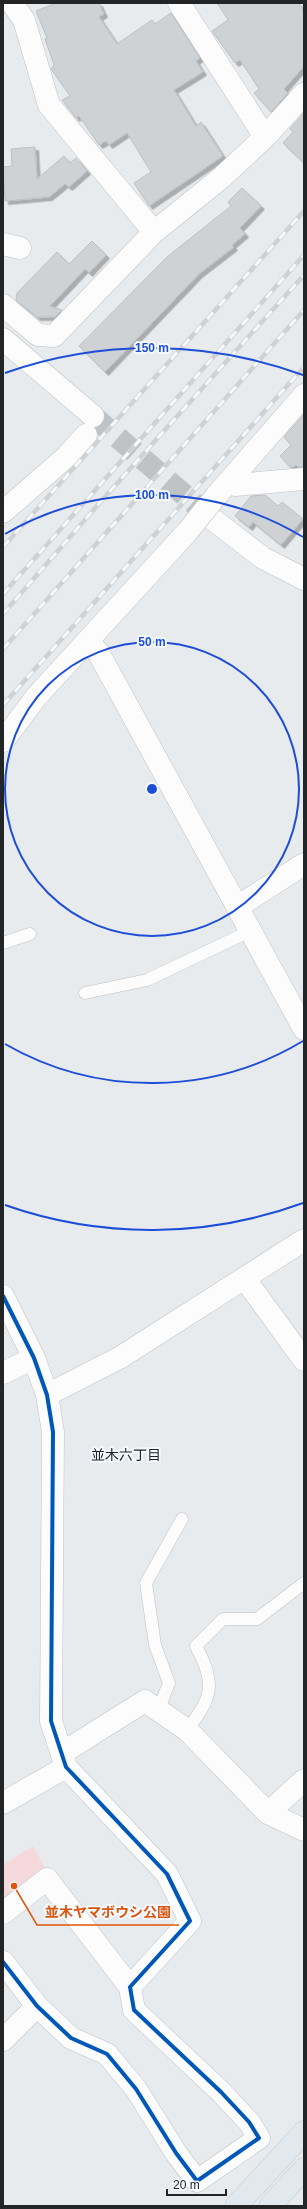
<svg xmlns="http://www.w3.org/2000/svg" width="307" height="2209" font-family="Helvetica,'Noto Sans JP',sans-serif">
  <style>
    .green { fill: #f4d8da }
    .building { fill: #cfd2d4; stroke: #bdc0c2; filter: url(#shadow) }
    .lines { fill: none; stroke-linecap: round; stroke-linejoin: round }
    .tertiary-tunnel { stroke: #c0c3c6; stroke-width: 22; stroke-dasharray: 22 11; stroke-linecap: butt }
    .service-casing { stroke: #bfc2c4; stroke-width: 13 }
    .minor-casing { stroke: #bfc2c4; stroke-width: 23 }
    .tertiary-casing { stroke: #bfc2c4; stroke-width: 23 }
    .trunk-casing { stroke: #c7c8c9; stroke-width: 23 }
    .service { stroke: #fcfcfc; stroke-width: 12 }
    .minor { stroke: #fcfcfc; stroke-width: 22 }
    .tertiary { stroke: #fcfcfc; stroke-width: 22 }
    .trunk { stroke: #e2e9ee; stroke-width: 22 }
    .rail-casing { stroke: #d0d1d1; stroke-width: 4.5 }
    .rail { stroke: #f3f9fe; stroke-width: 3; stroke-dasharray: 9; stroke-linecap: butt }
    .minor-bridge-casing { stroke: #bfc2c4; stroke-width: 23; stroke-linecap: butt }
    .minor-bridge { stroke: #fcfcfc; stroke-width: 22 }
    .cycleway-casing { stroke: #f3f9fe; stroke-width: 6 }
    .cycleway { stroke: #0057b8; stroke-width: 4 }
    .ring { fill: none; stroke: #1d4ed8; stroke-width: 2 }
    .labels { text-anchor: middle; stroke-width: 4; stroke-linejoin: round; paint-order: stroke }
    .neighbourhood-label { font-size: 14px; fill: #222426; stroke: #f3f9fe }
    .centre { fill: #1d4ed8; stroke: #f3f9fe; stroke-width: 2 }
    .ring-label { font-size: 12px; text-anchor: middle; font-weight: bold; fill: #1d4ed8; stroke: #f3f9fe; stroke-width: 4; stroke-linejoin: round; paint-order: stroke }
    .leader { fill: none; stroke: #de560d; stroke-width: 1.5 }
    .callout-dot { fill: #de560d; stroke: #f3f9fe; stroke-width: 1.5 }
    .callout-label { font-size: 14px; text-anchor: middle; font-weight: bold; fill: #de560d; stroke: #f3f9fe; stroke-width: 4; stroke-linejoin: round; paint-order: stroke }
  </style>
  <defs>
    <filter id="shadow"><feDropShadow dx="3.5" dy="3.5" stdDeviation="0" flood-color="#0004"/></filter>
  </defs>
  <rect width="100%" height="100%" fill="#e8ebee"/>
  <path class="green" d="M33,1846l13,24 -43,33v-38z"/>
  <path class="building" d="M56,3h43l5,11 -5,3 18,27 35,-24 3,4 16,-11 29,45 -4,3 7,11 -29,18 22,36 5,-4 22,34 -74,50 -15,-23 17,-11 -24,-39 -18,12 -3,-4 -7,4 -20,-29 -3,2 -14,-18 8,-4 -19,-27 3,-4 -9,-26 2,-1 -11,-27z
    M217,3h82l5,8v55l-20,23 4,4 -17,19 -17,-19 5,-4 -19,-29 -5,3 -23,-32 16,-11z
    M304,113v50l-21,-20 10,-11 -3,-3z
    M35,147l2,32 27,-23 6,7 6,-5 11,13 -18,16 -4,-3 -16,13 -44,4 -2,-34 9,-1 -1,-17z
    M242,188l19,18 -21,22 5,6 -13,11 2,2 -35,27 -94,98 -26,-26 88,-89 64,-51 -3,-4z
    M92,241l14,14 -17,18 -4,-4 -35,37 12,4 -7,7h-18l-21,-17 1,-7 40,-41 12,12z
    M304,414v53h-6l-2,-2 -5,3 -11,-12 11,-11 -7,-8z
    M265,495l13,11 4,-4 21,17 -22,26 -28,-23 -4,5 -14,-11 16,-20z"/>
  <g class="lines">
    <path class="tertiary-tunnel" d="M93,416l118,102"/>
    <g class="service-casing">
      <path id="service" d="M3,943l27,-9
        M85,993l62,-13 103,-49
        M158,1711l11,-28 -14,-38 -9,-62 36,-64
        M187,1730c26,-34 29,-45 9,-84l27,-27h34l47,-36"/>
    </g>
    <g class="minor-casing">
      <path id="minor" d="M12,3l12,17 25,85 105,127
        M179,3l86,134
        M3,244l17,4
        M3,305l35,30 16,1 100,-104 67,-54 44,-41 39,-43
        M230,481l5,4 69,-6
        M216,496l88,-101
        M3,512l63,-55 20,-22
        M88,642l10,10 206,377
        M3,741l34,-45 151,-165
        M237,907l67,-43
        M245,1279l59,81
        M3,1296l31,62 13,37 6,37 -2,289 15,46 101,107 23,47 -60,66 4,23 87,82 28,30 10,16 -62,43 -21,-28 -40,-64 -29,-35 -36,-16 -34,-32 -34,-44
        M3,1373l31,-15
        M47,1395l74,-38 183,-117
        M62,1753l83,-52 42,29 81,83 36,17
        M3,1803l63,-36
        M268,1813l36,-33
        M3,1913l44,-34 83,108
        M3,2040l34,-34"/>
    </g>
    <g class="tertiary-casing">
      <path id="tertiary" d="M3,339l90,77
        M211,518l52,40 41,21"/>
    </g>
    <g class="trunk-casing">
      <path id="trunk" d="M236,2206l68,-74
        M270,2206l34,-37"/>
    </g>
    <use href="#service" class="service"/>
    <use href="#minor" class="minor"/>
    <use href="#tertiary" class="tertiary"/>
    <use href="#trunk" class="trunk"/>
    <g class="rail-casing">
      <path id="rail" d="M3,547l301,-336
        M3,594l301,-339
        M3,614l100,-115 201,-224
        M3,649l301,-339
        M3,705l301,-338"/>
    </g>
    <use href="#rail" class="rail"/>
    <g class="minor-bridge-casing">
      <path id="minor-bridge" d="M188,531l28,-35"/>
    </g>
    <use href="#minor-bridge" class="minor-bridge"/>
    <g class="cycleway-casing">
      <path id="cycleway" d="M3,1296l31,62 13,37 6,37 -2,289 15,46 101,107 23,47 -60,66 4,23 87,82 28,30 10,16 -62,43 -21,-28 -40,-64 -29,-35 -36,-16 -34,-32 -34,-44"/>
    </g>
    <use href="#cycleway" class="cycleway"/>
  </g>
  <g class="ring">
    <circle cx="152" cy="789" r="147"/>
    <path d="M303 1041A294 294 0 0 1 5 1044M5 534A294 294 0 0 1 303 537"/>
    <path d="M303 1203A441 441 0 0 1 5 1205M5 373A441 441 0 0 1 303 375"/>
  </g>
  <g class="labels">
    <g class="neighbourhood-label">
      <text x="126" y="1460">並木六丁目</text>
    </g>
  </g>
  <circle cx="152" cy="789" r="6" class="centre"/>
  <g class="ring-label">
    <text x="152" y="352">150 m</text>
    <text x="152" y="499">100 m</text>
    <text x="152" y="646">50 m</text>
  </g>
  <path class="leader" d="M14 1886L37 1925H179"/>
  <circle class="callout-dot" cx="14" cy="1886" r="4"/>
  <g class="callout-label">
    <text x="108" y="1917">並木ヤマボウシ公園</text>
  </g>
  <rect width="307" height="2209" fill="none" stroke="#222426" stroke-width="8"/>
  <path d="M167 2189v6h59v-6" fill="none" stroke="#222426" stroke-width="2"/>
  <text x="173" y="2189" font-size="12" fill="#222426" stroke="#f3f9fe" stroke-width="3" paint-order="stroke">20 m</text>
</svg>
